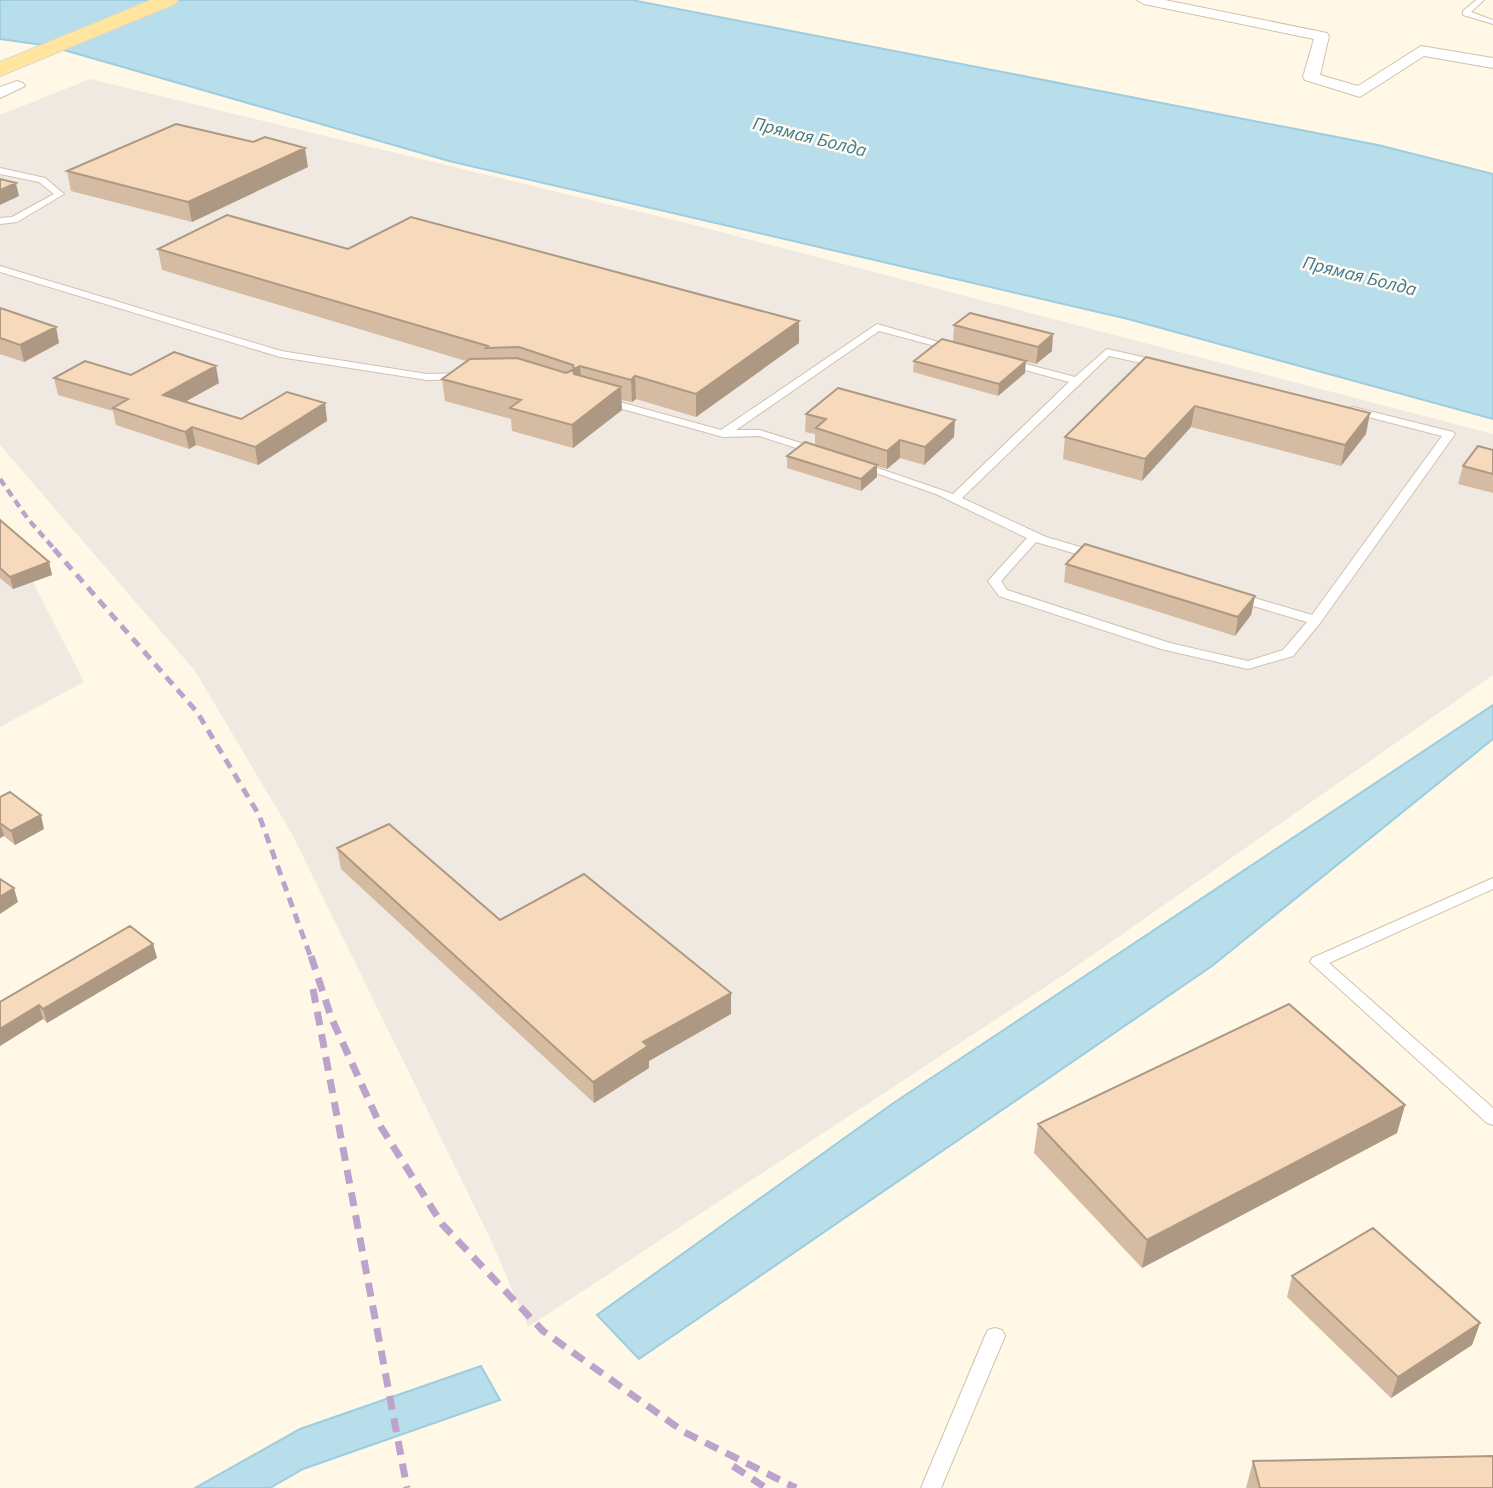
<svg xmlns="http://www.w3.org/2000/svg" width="1493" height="1488" font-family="'Source Sans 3',sans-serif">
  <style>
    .industrial { fill: #efe9e1 }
    .water { fill: #b8deeb; stroke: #9dcdde; stroke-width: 2 }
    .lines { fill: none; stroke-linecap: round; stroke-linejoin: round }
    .service-casing { stroke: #d3c1ab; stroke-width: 2 }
    .minor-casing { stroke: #d3c1ab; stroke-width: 2 }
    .primary-casing { stroke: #ddd6cf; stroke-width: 2 }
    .service { fill: #fff; fill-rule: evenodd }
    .minor { fill: #fff; fill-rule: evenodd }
    .primary { fill: #ffe59e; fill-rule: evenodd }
    .rail-far2 { stroke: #bda3cb; stroke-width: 4.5; stroke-dasharray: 8 5; stroke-linecap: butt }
    .rail-far1 { stroke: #bda3cb; stroke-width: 5; stroke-dasharray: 10 7; stroke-linecap: butt }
    .rail { stroke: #bda3cb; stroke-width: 7; stroke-dasharray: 14 9; stroke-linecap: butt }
    .wall { fill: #d4bba1 }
    .shaded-wall { fill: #ad9983 }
    .building { fill: #f7dabb; stroke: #ad9983; stroke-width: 2 }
    .labels { text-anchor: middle; stroke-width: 5; stroke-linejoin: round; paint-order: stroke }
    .far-water-label { font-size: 19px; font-style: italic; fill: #3e7b92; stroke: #fffbf0 }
  </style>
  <rect width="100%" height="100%" fill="#fff8e7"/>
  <path class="industrial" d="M90,79l616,149 787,206v241l-425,297 -540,355 -37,-87 -199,-406 -97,-163 -195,-226v-330z
    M0,517l84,165 -84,45z"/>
  <path class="water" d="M0,0h632l746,145 115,29v245l-365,-100 -679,-158 -399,-115 -50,-7z
    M1493,705v34l-281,227 -573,393 -42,-44 295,-211z
    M481,1366l19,34 -197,69 -33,19h-75l105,-59z"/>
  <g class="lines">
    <g class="service-casing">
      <path id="service" d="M1476,0h8l-13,12 22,8v4l-30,-9v-4z
        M0,168l45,10 19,16 -47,28 -17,2v-6l12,-1 42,-23 -15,-12 -39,-8z
        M0,266l281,85 146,23 37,-1 5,3 -5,3 -37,1 -147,-23 -280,-85z
        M877,324l82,24 -5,3 -75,-20 -143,99h24l60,19v4h-8l-53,-17 -36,1 -122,-34 -1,-2 5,-3 116,32z
        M1107,349l57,13 1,2 -5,3 -51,-11 -147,142 84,39 55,16 2,3 -6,4 -61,-18 -35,39 6,9 163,53 78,18 35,-11 24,-28 -74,-22 -2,-3 2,-3h8l71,21 130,-179 -93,-24v-4l4,-1 100,25 2,2 -135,189 -27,33 -45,13 -87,-20 -162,-53 -11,-15 39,-43 -91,-44 -80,-28 6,-3 4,1 87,30 116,-112 -66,-18v-4l4,-1 68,18z
        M1493,878v11l-164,74 164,145v17l-6,-2 -177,-161 2,-4z
        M995,1328l7,2 3,6 -64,152h-20l64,-152 3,-6z"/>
    </g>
    <g class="minor-casing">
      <path id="minor" d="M1137,0h28l162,33 2,3 -9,39 38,11 63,-40 72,12v10l-69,-12 -64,41 -55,-17 -2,-3 11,-38 -170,-35z
        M17,81l6,2 2,3 -25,12v-11z"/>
    </g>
    <g class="primary-casing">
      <path id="primary" d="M151,0h27l-3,4 -175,72v-14z"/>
    </g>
    <use href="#service" class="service"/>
    <use href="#minor" class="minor"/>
    <use href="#primary" class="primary"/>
    <path class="rail-far2" d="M0,479l28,40 28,32"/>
    <path class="rail-far1" d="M54,549l143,163 62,103 52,143"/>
    <path class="rail" d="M311,956l20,61 50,110 61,97 101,107 141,101 112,56
      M313,989l94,499
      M733,1466l33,22"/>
  </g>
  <path class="wall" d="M308,167l-116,55 -121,-31 -4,-20z
    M158,249h190l451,72v22l-103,74 -60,-18 -4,3 -11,-2 1,10 -49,38 -61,-17 -1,-12 -66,-18 -3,-22 24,-18 -304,-91z
    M0,308l56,19 3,16 -35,19 -24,-8z
    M954,325l98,26 -16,13 -83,-22z
    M1146,357l220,77 -25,32 -150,-39 -49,54 -79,-22 2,-22z
    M914,361l111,12 -27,23 -85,-24z
    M131,375l88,8 -33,18 55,18 84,-16 2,18 -69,44 -62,-20 -7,4 -73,-24 -3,-14 -55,-16 -4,-17z
    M806,414l148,23 -30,28 -24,-7 -13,11 -10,-3v11l-16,14 -74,-23v-12l28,-11v-11l-10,-2z
    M1493,450v43l-35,-9 5,-18z
    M0,520l49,42 3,13 -39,14 -13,-11z
    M1066,564l189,32 -4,19 -16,21 -171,-54z
    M0,797l44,32 -29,16 -11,-9 -4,2z
    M337,848l163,72 231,73v21l-82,47v7l-55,35 -253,-234z
    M153,944l4,14 -110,65 -4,-4 -43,27v-44z
    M1405,1105l-8,28 -255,135 -108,-115 4,-29z
    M1292,1276l188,47 -8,22 -81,53 -104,-101z
    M1253,1461l240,27h-247z"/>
  <path class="shaded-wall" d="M305,148l3,19 -116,55 -4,-20z
    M16,183l3,13 -19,9v-15z
    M799,321v22l-103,74v-23z
    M56,327l3,16 -35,19 -4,-17z
    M1053,334l-1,17 -16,13 2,-17z
    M1026,361l-1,12 -27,23 1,-12z
    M216,366l3,17 -52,29 -4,-17z
    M580,366l2,22 -7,4 -1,-23z
    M635,376l1,23 -4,3 -1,-22z
    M621,387l1,23 -49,38 -1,-23z
    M325,403l2,18 -69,44 -3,-18z
    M1195,406l-4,21 -49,54 3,-22z
    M1370,413l-4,21 -25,32 4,-21z
    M955,420l-1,17 -30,28 1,-18z
    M192,427l4,18 -7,4 -4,-17z
    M900,440v18l-13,11v-18z
    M877,465v12l-16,14v-12z
    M49,562l3,13 -39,14 -3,-12z
    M1255,596l-4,19 -16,21 3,-19z
    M41,815l3,14 -29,16 -4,-14z
    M0,822l4,14 -4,2z
    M14,888l4,14 -18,12v-17z
    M153,944l4,14 -110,65 -4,-14z
    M731,993v21l-82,47v7l-55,35 -1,-21 50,-40z
    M39,1005l4,14 -43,27v-17z
    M1405,1105l-8,28 -255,135 5,-28z
    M1480,1323l-8,22 -81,53 7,-21z"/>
  <path class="building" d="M176,124l77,18 12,-5 40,11 -117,54 -121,-31z
    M0,179l16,4 -16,7z
    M227,215l121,34 63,-32 388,104 -103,73 -61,-18 -4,4 -51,-14 -6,3 -1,-4 -54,-18 -33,1 2,-2 -330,-97z
    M0,308l56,19 -36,18 -20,-7z
    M970,313l83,21 -15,13 -84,-22z
    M942,339l84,22 -27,23 -85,-23z
    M174,352l42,14 -53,29 78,24 46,-27 38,11 -70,44 -63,-20 -7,5 -72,-24 15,-9 -74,-21 31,-17 46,14z
    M1146,357l224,56 -25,32 -150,-39 -50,53 -80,-22z
    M517,358l49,15 7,-3 1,4 47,13 -49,38 -62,-17 11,-8 -79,-21 28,-20z
    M838,388l117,32 -30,27 -25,-7 -13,11 -71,-23 10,-9 -20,-5z
    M805,442l72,23 -16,14 -74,-23z
    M1478,446l15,4v24l-30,-8z
    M0,520l49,42 -39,15 -10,-9z
    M1085,544l170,52 -17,21 -172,-53z
    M10,792l31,23 -30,16 -11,-8v-26z
    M389,824l111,96 84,-46 147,119 -88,49 5,4 -55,36 -256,-234z
    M0,879l14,9 -14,9z
    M130,926l23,18 -110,65 -4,-4 -39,24v-27z
    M1289,1004l116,101 -258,135 -109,-116z
    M1373,1228l107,95 -82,54 -106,-101z
    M1493,1456v32h-233l-7,-27z"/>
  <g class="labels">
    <g class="far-water-label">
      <text transform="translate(810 136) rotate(14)" y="7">Прямая Болда</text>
      <text transform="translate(1360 275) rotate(14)" y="7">Прямая Болда</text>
    </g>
  </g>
</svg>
